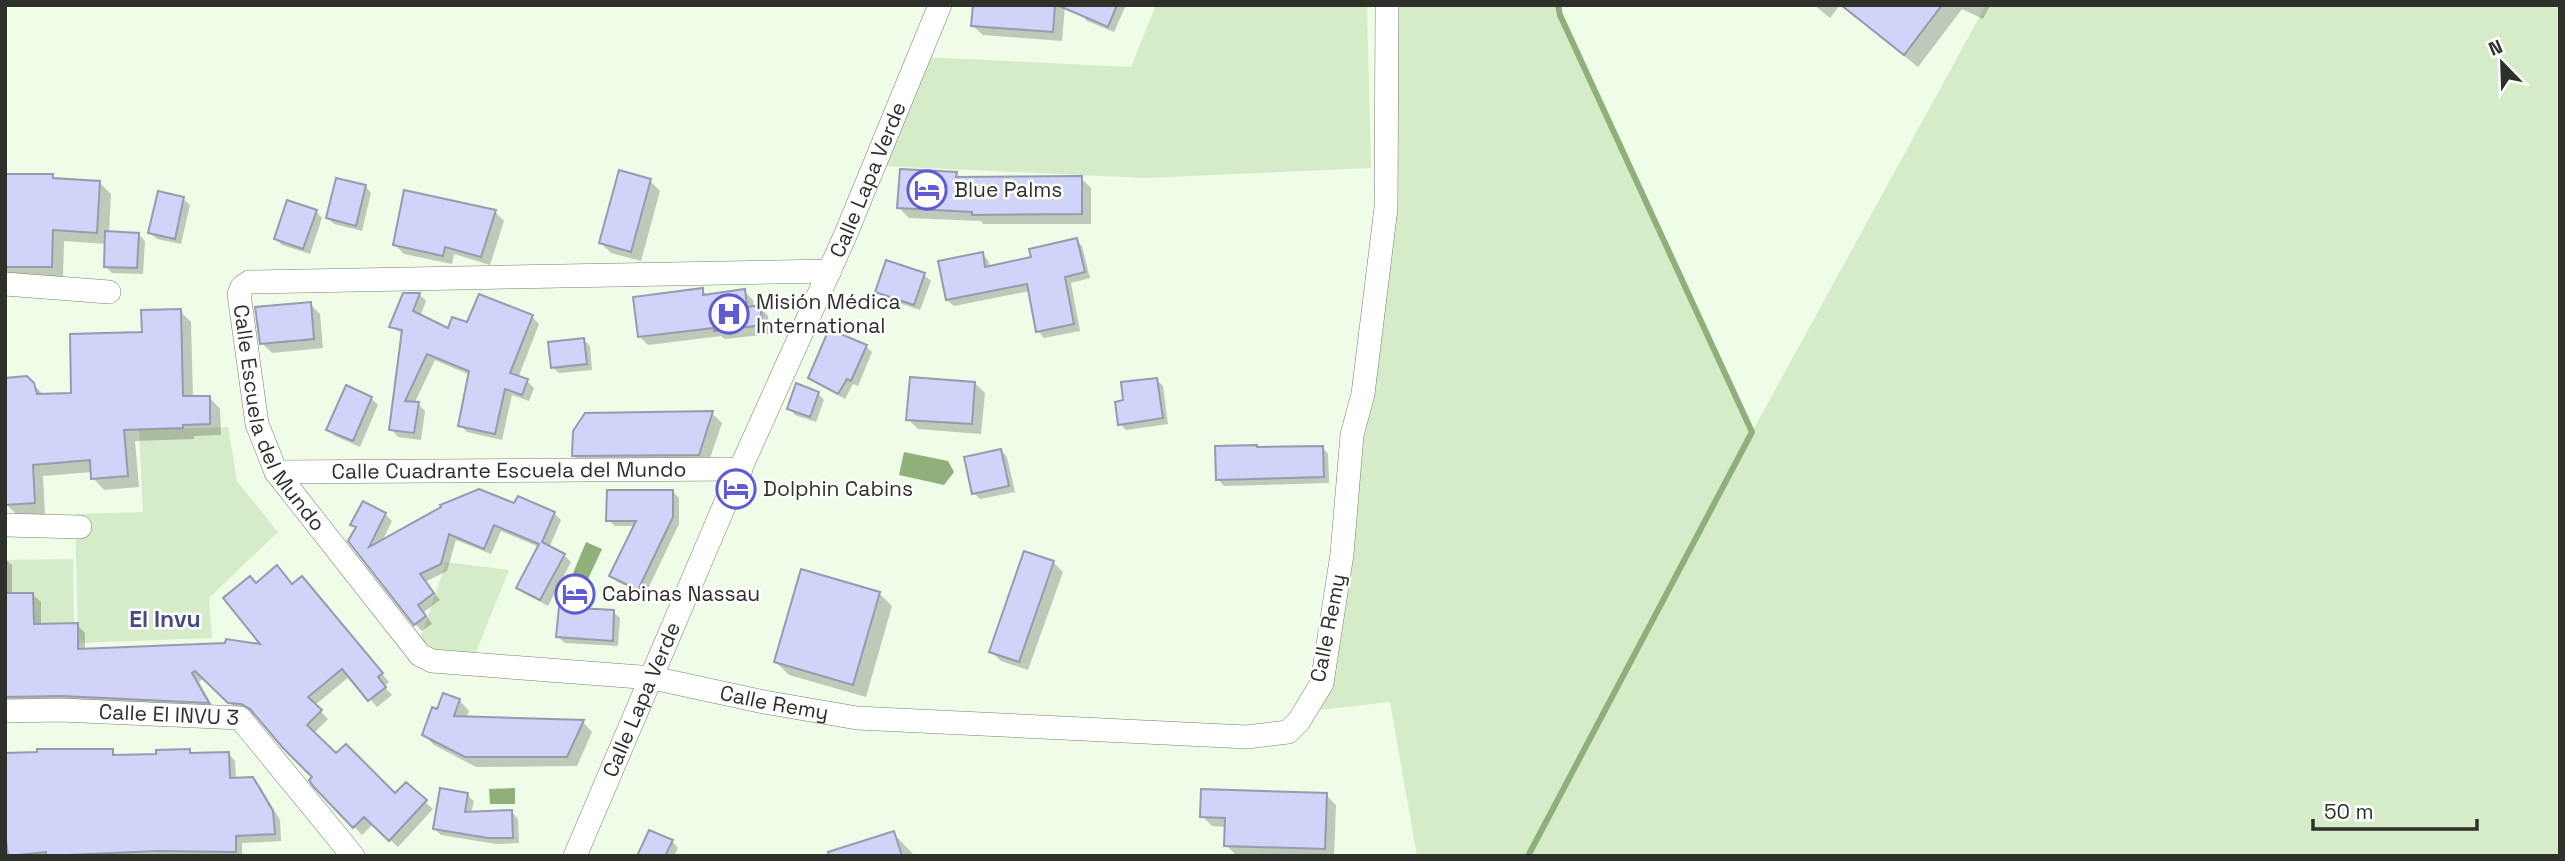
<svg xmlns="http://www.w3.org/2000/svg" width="2565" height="861" font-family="'Space Grotesk',sans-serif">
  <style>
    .green { fill: #d6ecc8 }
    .water { fill: #8fb07a }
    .shadow { fill: #0003 }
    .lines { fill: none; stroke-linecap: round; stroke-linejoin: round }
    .stream { stroke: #8fb07a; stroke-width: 6 }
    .building { fill: #cfd4f8; stroke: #989aae; stroke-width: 2 }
    .street-casing { stroke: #75806f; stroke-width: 24 }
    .street { stroke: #fff; stroke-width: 23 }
    .labels { text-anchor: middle; stroke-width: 5; stroke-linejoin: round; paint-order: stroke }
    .street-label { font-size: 21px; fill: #2d312a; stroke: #fff }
    .poi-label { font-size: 21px; fill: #2d312a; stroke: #fff; text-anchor: start }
    .neighbourhood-label { font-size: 23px; font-weight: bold; fill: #484a87; stroke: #fff }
  </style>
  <rect width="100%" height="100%" fill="#effce8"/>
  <path class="green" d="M1156,5h211l4,163 -226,10 -263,-12 43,-109 206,10z
    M1392,5h166l3,10 191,417 234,-427h574v851h-1143l-27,-154 -71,8 23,-185 17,-195 27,-112z
    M228,427l9,54 41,51 -69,66 3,40 -134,5 -3,-129 68,-2 -4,-82z
    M73,559l1,64 -40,1 -1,-31h-28v-33z
    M446,562l63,8 -35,87 -59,-2z"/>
  <path class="water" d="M904,452l44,9 6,11 -10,13 -45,-10z
    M586,542l16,7 -14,30 -15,-6z
    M515,788v16h-25l-1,-15z"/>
  <path class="shadow" d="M975,5h90l-3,36 -79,-6 -10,-9z
    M1084,5h42l-12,27 -27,-11 -6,-7z
    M1814,5h176l-7,14 -21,-10 -44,58 -78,-62 -10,13z
    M956,173l5,5h120l10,10v36h-108l-2,-3 -72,-3 -10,-10z
    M5,176h48l4,4 43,3 11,11 -2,39 29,1 7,7 -2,33 -31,-1 -6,-6 1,-23 -43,-3 -1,37 -58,-1z
    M650,181l10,10 -19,70 -30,-8 -10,-10z
    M365,186l6,7 -9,38 -28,-7 -6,-6z
    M183,199l7,6 -9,39 -24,-5 -7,-6z
    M316,211l6,7 -12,36 -28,-9 -6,-6z
    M495,212l9,9 -14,44 -36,-11 -2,10 -48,-10 -9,-9z
    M1076,240l6,6 8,32 -19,5 9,48 -36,7 -6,-7 -8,-40 -76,15 -7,-6 35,-46 6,6 2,8 43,-10z
    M924,275l7,6 -11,29 -36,-12 -7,-6z
    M702,290l6,6 36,-5 9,9 1,8 6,-1 8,9 2,18 -45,5 -4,-3 -73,9 -9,-9z
    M404,295h16l6,6 -6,16 29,13 19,-5 12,-28 52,20 7,7 -21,54 9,3 7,7 -5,13 -17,-6 -10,45 -35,-8 -7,-7 10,-50 -35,-15 -21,44h4l7,7 -4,29 -23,-3 -7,-8 13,-94 -13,-9z
    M310,304l10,10 3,34 -51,5 -10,-10z
    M180,311l11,11 2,76 16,-1 11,12 1,26 -27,1v3l-59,2 4,46 -35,3 -11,-12 -1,-6 -49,4 2,38 -28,1 -11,-11 21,-126 17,17 29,-1 71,-60z
    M584,340l6,6 2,24 -33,3 -7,-6z
    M866,346l6,6 -14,34 -5,-2 -8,15 -28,-15 -6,-6z
    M1157,380l6,6 5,38 -42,6 -6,-6 5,-22z
    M975,383l10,10 -4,41 -63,-5 -10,-10z
    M818,393l6,7 -8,22 -21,-7 -6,-7z
    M371,398l7,7 -18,42 -25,-11 -7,-7z
    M712,413l10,10 -14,41 -125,1 -10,-10z
    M1322,447l6,7 1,29 -105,3 -6,-7 40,-30z
    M1001,450l6,7 8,35 -35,7 -6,-6z
    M673,492l6,6v26l-34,71 -27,-13 -6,-6 23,-50h-20l-7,-6z
    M515,506l39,7 7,7 -12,28 15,7 7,7 -23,44 -23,-12 -7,-7 21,-40 -38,-16 -10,23 -35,-14 -9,31 -22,11 15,18 -16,12 8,12 -10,7 -7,-7 -62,-100 32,-10 7,7 -10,21z
    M5,559l7,6v30h21l8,7v24l36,-1 8,8v17l179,-4 -8,-61 54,1 79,96 -5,4 8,9 -15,12 -27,-31 -35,29 13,14 -14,14 22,23 59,40 30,6 8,7 -35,38 -25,-23 -11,11 -47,-51 -1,-7 -57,-62 -6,-4h-13l-33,-34 -6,5 16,28 -210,-3z
    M1053,562l10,10 -35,98 -27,-9 -10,-10z
    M879,593l13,13 -26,91 -77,-22 -13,-13z
    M613,612l7,6 -2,28 -53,-3 -7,-6z
    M444,695l16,6 9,10 -3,8 117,3 9,10 -15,34 -101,1 -42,-22 -10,-10 14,-24z
    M112,751l5,5 41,-1 31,-4 4,4 35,-2 7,8 1,18h17l7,7 20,34 1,21 -39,2v13h-232z
    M467,795l7,6 -3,13 41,-2 6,7 1,24 -23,1 -55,-9 -7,-6z
    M1326,795l10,10 -2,51 -98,-1 -10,-10v-18l-14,-1 -10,-10z
    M893,833l22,23h-93z
    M672,841l6,7 -4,8h-35z"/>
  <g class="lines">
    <path class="stream" d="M1528,856l224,-424 -192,-417 -2,-10"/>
  </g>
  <path class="building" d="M973,5h82l-2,27 -82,-6z
    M1057,5h60l-9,22z
    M1841,5h101l-38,50z
    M900,169l57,3 -1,5 126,-1v38l-110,1v-3l-75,-4z
    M619,170l32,9 -20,73 -32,-9z
    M5,174h48v4l47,3 -3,52 -44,-3 -1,37h-47z
    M336,178l30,7 -10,41 -30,-8z
    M404,190l92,20 -15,47 -36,-10 -2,9 -50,-11z
    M158,191l26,6 -9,42 -27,-6z
    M287,200l30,10 -14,39 -29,-10z
    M105,231l34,2 -2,35 -33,-1z
    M1077,238l8,34 -20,5 9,47 -38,8 -9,-48 -81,16 -8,-39 45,-9 2,15 46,-10 -2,-8z
    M886,260l39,13 -11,32 -39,-13z
    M703,288v7l42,-6 2,18 13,-2 3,20 -49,6v-3l-76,9 -5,-40z
    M403,293h17l-7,18 35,17 4,-11 15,5 12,-28 54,21 -23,58 18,6 -6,16 -17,-6 -10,45 -37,-8 11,-55 -42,-17 -22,47 14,1 -5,31 -25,-3 13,-100 -13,-3z
    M311,302l3,37 -54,5 -5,-37z
    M181,309l2,87h27v28l-27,1v3l-59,2 4,46 -37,3 -1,-19 -57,5 2,38 -30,2v-127l22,-2 7,7 3,11 34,-1 -1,-59 72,-2 -1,-22z
    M829,329l38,16 -16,36 -4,-2 -9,15 -30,-16z
    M584,338l3,26 -36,4 -3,-26z
    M910,377l65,5 -3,42 -66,-4z
    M1157,378l6,40 -45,7 -3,-23 8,-2 -2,-18z
    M796,383l23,9 -9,25 -23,-8z
    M346,385l26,12 -19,44 -27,-11z
    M713,411l-14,44 -127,1 1,-25 12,-18z
    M1257,445v2l66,-1 1,31 -108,3 -1,-34z
    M1001,449l8,37 -37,8 -8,-37z
    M479,489l35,14 4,-7 37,16 -13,30 23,12 -25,46 -24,-12 23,-44 -45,-19 -10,24 -35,-15 -8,30 -21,10 14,19 -16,12 8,11 -12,9 -66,-84 8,-14 -6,-2 13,-24 23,12 -17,34 72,-40 -1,-2z
    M607,490h66v27l-35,73 -29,-14 27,-55h-30z
    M1024,551l30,10 -35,101 -30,-10z
    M277,565l15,19 10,-8 81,97 -5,4 8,10 -18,14 -26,-32 -34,28 14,13 -15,15 29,28 10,-9 49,49 11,-11 21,18 -38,41 -25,-24 -11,11 -40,-42 -4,-6 3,-3 -29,-29 -33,-39 -9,-5 -13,-1 -33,-32 -3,2 17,30 -147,-7 -57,1v-104h28l1,31 44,-1v26l147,-6 1,-4 34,5 -37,-46 27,-22 6,7z
    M801,569l79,23 -27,93 -79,-23z
    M559,607l55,3 -1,31 -57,-4z
    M443,693l17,6 -6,17 130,4 -17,37h-102l-43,-22 10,-28 5,2z
    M37,749h76v6l43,-1v-4l34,-1v4l39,-1 1,26 23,-1 20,34 2,23 -39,2v16l-79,-1 -111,5v-4l-38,4 -3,-22v-81l32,-1z
    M440,788l28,5 -3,19 47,-2 1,28h-25l-55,-9z
    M1201,789l126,4 -2,56 -101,-3 1,-28 -25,-1z
    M649,830l24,10 -8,16h-28z
    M894,831l8,25h-73l-1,-4z"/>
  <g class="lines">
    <g class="street-casing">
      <g id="street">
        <path id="s1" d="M830,271l-581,11 -7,5 -3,7 18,130 19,48 144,183 12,6 221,17 111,24 93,16 390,19 41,-5 11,-11 23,-38 20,-129 10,-119 11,-41 23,-186 1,-203"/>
        <path d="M5,284l104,8"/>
        <path id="s2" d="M276,472l465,-3"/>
        <path d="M5,525l75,2"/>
        <path id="s3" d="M5,711l56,-1 179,8 113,138"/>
        <path id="s4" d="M575,856l159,-373 111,-247 95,-231"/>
      </g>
    </g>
    <use href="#street" class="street"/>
  </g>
  <defs>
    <g id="hotel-ring" transform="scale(2.0125)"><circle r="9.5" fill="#fff" stroke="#5f5bd4" stroke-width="1.5"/><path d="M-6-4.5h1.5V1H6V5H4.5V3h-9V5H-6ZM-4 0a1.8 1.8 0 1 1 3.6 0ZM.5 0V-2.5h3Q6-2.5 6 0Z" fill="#5f5bd4"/></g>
    <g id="hospital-ring" transform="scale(2.0125)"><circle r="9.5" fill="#fff" stroke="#5f5bd4" stroke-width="1.5"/><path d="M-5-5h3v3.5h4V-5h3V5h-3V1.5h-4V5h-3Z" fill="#5f5bd4"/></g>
  </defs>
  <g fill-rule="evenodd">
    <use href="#hotel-ring" x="927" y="190"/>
    <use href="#hospital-ring" x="729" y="314"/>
    <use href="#hotel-ring" x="736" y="489"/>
    <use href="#hotel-ring" x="575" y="594"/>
  </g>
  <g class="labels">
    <g class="street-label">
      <text dy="7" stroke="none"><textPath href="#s4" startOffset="737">Calle Lapa Verde</textPath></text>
      <text dy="7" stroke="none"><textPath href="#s1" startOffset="730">Calle Escuela del Mundo</textPath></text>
      <text dy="7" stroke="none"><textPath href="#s2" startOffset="233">Calle Cuadrante Escuela del Mundo</textPath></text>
      <text transform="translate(1328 628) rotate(-79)" y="7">Calle Remy</text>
      <text dy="7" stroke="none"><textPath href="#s4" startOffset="170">Calle Lapa Verde</textPath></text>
      <text dy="7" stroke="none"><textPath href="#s1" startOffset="1372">Calle Remy</textPath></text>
      <text dy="7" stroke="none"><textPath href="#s3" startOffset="164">Calle El INVU 3</textPath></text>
    </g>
    <g class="poi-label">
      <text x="954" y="197">Blue Palms</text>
      <text x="756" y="309">Misión Médica<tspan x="756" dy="24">International</tspan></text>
      <text x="763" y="496">Dolphin Cabins</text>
      <text x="602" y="601">Cabinas Nassau</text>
    </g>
    <g class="neighbourhood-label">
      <text x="165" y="627">El Invu</text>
    </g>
  </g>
  <rect width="2565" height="861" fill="none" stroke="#2d312a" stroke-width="14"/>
  <g transform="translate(2502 63) rotate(337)" stroke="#ffffff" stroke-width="5" paint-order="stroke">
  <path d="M0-5L12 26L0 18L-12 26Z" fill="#2d312a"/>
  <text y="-10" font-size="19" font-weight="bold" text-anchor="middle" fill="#2d312a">N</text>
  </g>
  <path d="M2313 819v10h164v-10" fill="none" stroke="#2d312a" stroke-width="3.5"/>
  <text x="2324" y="819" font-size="21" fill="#2d312a" stroke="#ffffff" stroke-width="5" paint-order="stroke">50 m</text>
</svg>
